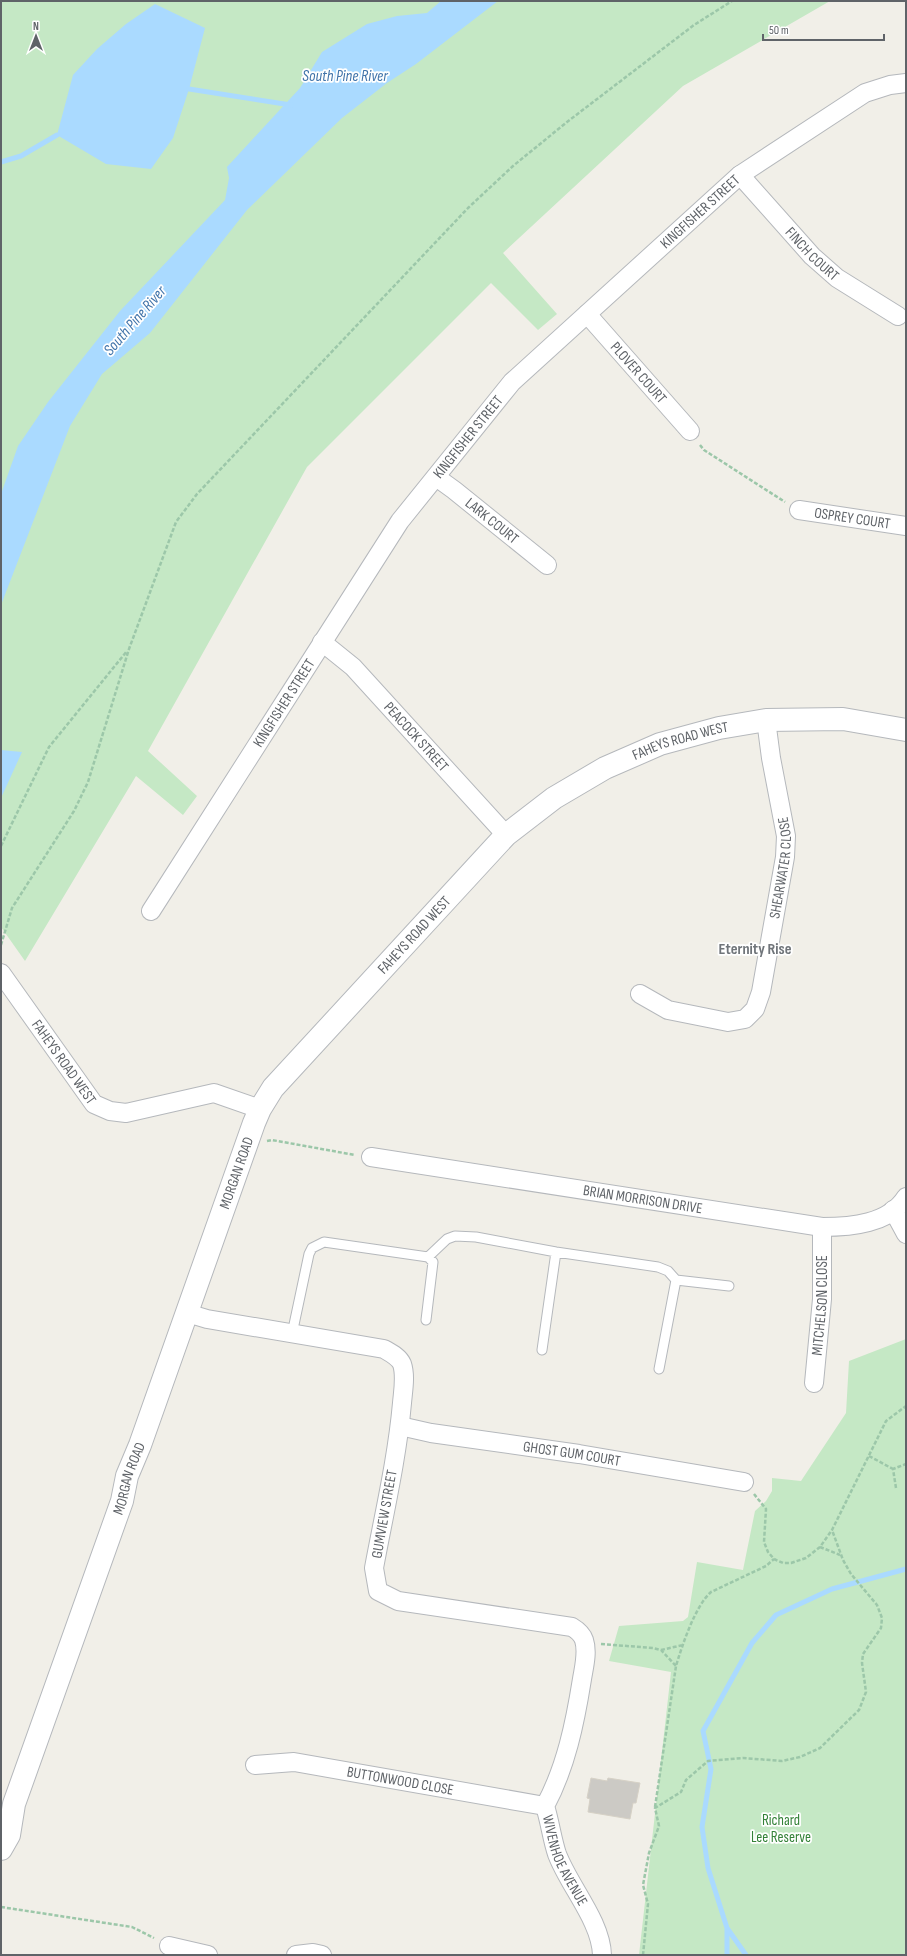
<svg xmlns="http://www.w3.org/2000/svg" width="907" height="1956" font-family="'Sofia Sans Condensed',sans-serif">
  <style>
    .green { fill: #c5e8c5 }
    .water { fill: #aadaff }
    .lines { fill: none; stroke-linecap: round; stroke-linejoin: round }
    .stream { stroke: #aadaff; stroke-width: 5 }
    .building { fill: #cccac5; stroke: #d6d1c6 }
    .service-casing { stroke: #b5b8bc; stroke-width: 11 }
    .minor-casing { stroke: #b5b8bc; stroke-width: 20 }
    .tertiary-casing { stroke: #b5b8bc; stroke-width: 24 }
    .path { stroke: #9cc7a9; stroke-width: 2.5; stroke-dasharray: 4 2; stroke-linecap: butt }
    .service { stroke: #fff; stroke-width: 9 }
    .minor { stroke: #fff; stroke-width: 18 }
    .tertiary { stroke: #fff; stroke-width: 22 }
    .labels { text-anchor: middle; stroke-width: 3.5; stroke-linejoin: round; paint-order: stroke }
    .street-label { font-size: 15px; fill: #5f6368; stroke: #fff }
    .park-label { font-size: 15px; fill: #348238; stroke: #fff }
    .water-label { font-size: 16px; font-style: italic; fill: #4174aa; stroke: #fff }
    .neighbourhood-label { font-size: 16px; font-weight: bold; fill: #70757a; stroke: #fff }
  </style>
  <rect width="100%" height="100%" fill="#f1efe8"/>
  <path class="green" d="M1,1h829l-147,85 -180,167 54,61 -19,16 -47,-47 -184,184 -159,284 49,45 -14,19 -47,-39 -111,185 -24,-34z
    M906,1339v616h-267l32,-283 -62,-11 10,-35 64,-5 5,-4 9,-55 46,8 12,-59 11,-10 6,-10v-13l29,3 45,-68 3,-52z"/>
  <path class="water" d="M441,1h57l-82,63 -29,19 -45,35 -95,92 -97,123 -48,41 -32,52 -69,179v-111l17,-48 30,-44 72,-91 105,-111 4,-22 -2,-11 73,-79 22,-36 45,-28 30,-8 30,-3z
    M155,4l50,24 -16,61 -16,49 -22,31 -45,-5 -49,-29 16,-60 24,-26 29,-25z
    M1,750l21,2 -21,46z"/>
  <g class="lines">
    <path class="stream" d="M189,89l102,16
      M1,162l20,-6 36,-21
      M727,1928v27
      M746,1955l-19,-27 -19,-60 -6,-41 9,-58 -8,-38 49,-88 24,-28 56,-26 74,-20"/>
  </g>
  <path class="building" d="M591,1778l16,3 1,-3 32,5 -4,20h-3l-3,16 -42,-7 2,-13 -3,-1z"/>
  <g class="lines">
    <g class="service-casing">
      <path id="service" d="M428,1257l19,-18 8,-3 21,1 80,15 102,15 10,4 8,9 53,6
        M292,1334l17,-80 3,-6 12,-6 104,15 5,5 -7,58
        M542,1350l14,-98
        M659,1369l17,-89"/>
    </g>
    <g class="minor-casing">
      <g id="minor">
        <path id="s1" d="M740,175l72,81 25,22 61,38"/>
        <path id="s2" d="M587,314l103,117"/>
        <path id="s3" d="M436,477l18,13 93,75"/>
        <path id="s4" d="M799,510l107,16"/>
        <path id="s5" d="M322,642l31,25 153,168"/>
        <path id="s6" d="M151,911l249,-390 112,-139 228,-207 125,-82 25,-8 16,-2"/>
        <path id="s7" d="M1,973l93,131 16,7 16,2 88,-20 46,16"/>
        <path id="s8" d="M640,994l28,16 60,12 17,-3 10,-10 6,-17 24,-135 1,-21 -15,-78 -5,-38"/>
        <path id="s9" d="M371,1157l451,70c29,0 67,-3 84,-30"/>
        <path d="M893,1210l13,24"/>
        <path id="s10" d="M187,1313l20,6 177,30c7,4 15,8 18,15 4,12 1,27 0,39 -5,56 -18,111 -28,165l4,23 20,10 174,26c5,3 10,7 12,13 4,12 0,27 -2,39 -7,44 -16,88 -37,127 5,16 7,33 12,48 12,32 44,67 45,101"/>
        <path id="s11" d="M814,1383l8,-84v-72"/>
        <path id="s12" d="M400,1426l31,7 148,21 165,28"/>
        <path id="s13" d="M255,1765l39,-3 251,44"/>
        <path d="M169,1946l39,9"/>
        <path d="M296,1955l17,-2 9,2"/>
      </g>
    </g>
    <g class="tertiary-casing">
      <g id="tertiary">
        <path id="s14" d="M1,1849l8,-14 5,-31 108,-303 5,-25 13,-31 114,-322 6,-14 13,-21 233,-253 48,-37 51,-30 55,-24 59,-16 47,-8 77,-1 63,11"/>
      </g>
    </g>
    <path class="path" d="M700,445l4,5 81,52
      M1,846l48,-99 78,-96
      M1,945l11,-37 62,-97 14,-29 41,-133 47,-127 21,-28 271,-286 45,-42 54,-44 127,-97 38,-24
      M267,1141l5,-1 83,15
      M869,1456l24,13
      M896,1488l-3,-19 13,-5
      M754,1494l12,15 -2,33 4,10 6,7 9,4h8l15,-5 14,-11 12,-17 54,-109 20,-15
      M820,1547l20,8
      M601,1644l52,4 8,2 15,16
      M661,1650l22,-5
      M655,1807l21,-141c6,-20 19,-60 35,-74l55,-26 8,-7
      M1,1907l131,20 22,11
      M643,1955l5,-51 -5,-19 6,-32 10,-27 -4,-18 26,-16 5,-12 22,-19 35,-3 39,3 18,-4 20,-9 39,-38 7,-18 -4,-29 1,-9 18,-26 1,-10 -5,-13 -26,-31 -8,-14 -11,-30"/>
    <use href="#service" class="service"/>
    <use href="#minor" class="minor"/>
    <use href="#tertiary" class="tertiary"/>
  </g>
  <g class="labels">
    <g class="street-label">
      <text dy="5" stroke="none"><textPath href="#s6" startOffset="895">KINGFISHER STREET</textPath></text>
      <text dy="5" stroke="none"><textPath href="#s1" startOffset="107">FINCH COURT</textPath></text>
      <text dy="5" stroke="none"><textPath href="#s2" startOffset="78">PLOVER COURT</textPath></text>
      <text dy="5" stroke="none"><textPath href="#s6" startOffset="571">KINGFISHER STREET</textPath></text>
      <text dy="5" stroke="none"><textPath href="#s4" startOffset="54">OSPREY COURT</textPath></text>
      <text dy="5" stroke="none"><textPath href="#s3" startOffset="71">LARK COURT</textPath></text>
      <text dy="5" stroke="none"><textPath href="#s6" startOffset="247">KINGFISHER STREET</textPath></text>
      <text dy="5" stroke="none"><textPath href="#s5" startOffset="134">PEACOCK STREET</textPath></text>
      <text dy="5" stroke="none"><textPath href="#s14" startOffset="1354">FAHEYS ROAD WEST</textPath></text>
      <text dy="5" stroke="none"><textPath href="#s8" startOffset="269">SHEARWATER CLOSE</textPath></text>
      <text dy="5" stroke="none"><textPath href="#s14" startOffset="1018">FAHEYS ROAD WEST</textPath></text>
      <text dy="5" stroke="none"><textPath href="#s7" startOffset="109">FAHEYS ROAD WEST</textPath></text>
      <text dy="5" stroke="none"><textPath href="#s14" startOffset="717">MORGAN ROAD</textPath></text>
      <text dy="5" stroke="none"><textPath href="#s9" startOffset="275">BRIAN MORRISON DRIVE</textPath></text>
      <text dy="5" stroke="none"><textPath href="#s11" startOffset="78">MITCHELSON CLOSE</textPath></text>
      <text dy="5" stroke="none"><textPath href="#s12" startOffset="174">GHOST GUM COURT</textPath></text>
      <text dy="5" stroke="none"><textPath href="#s14" startOffset="393">MORGAN ROAD</textPath></text>
      <text transform="translate(384 1514) rotate(-80)" y="5">GUMVIEW STREET</text>
      <text dy="5" stroke="none"><textPath href="#s13" startOffset="147">BUTTONWOOD CLOSE</textPath></text>
      <text dy="5" stroke="none"><textPath href="#s10" startOffset="901">WIVENHOE AVENUE</textPath></text>
    </g>
    <g class="park-label">
      <text x="781" y="1825">Richard<tspan x="781" dy="17">Lee Reserve</tspan></text>
    </g>
    <g class="water-label">
      <text x="345" y="81">South Pine River</text>
      <text transform="translate(134 320) rotate(-49)" y="6">South Pine River</text>
    </g>
    <g class="neighbourhood-label">
      <text x="755" y="954">Eternity Rise</text>
    </g>
  </g>
  <rect width="907" height="1956" fill="none" stroke="#5f6368" stroke-width="4"/>
  <g transform="translate(36 36)" stroke="#ffffff" stroke-width="3" paint-order="stroke">
  <path d="M0-3L7 15L0 10L-7 15Z" fill="#5f6368"/>
  <text y="-6" font-size="11" font-weight="bold" text-anchor="middle" fill="#5f6368">N</text>
  </g>
  <path d="M763 34v6h121v-6" fill="none" stroke="#5f6368" stroke-width="2"/>
  <text x="769" y="34" font-size="12" fill="#5f6368" stroke="#ffffff" stroke-width="3" paint-order="stroke">50 m</text>
</svg>
